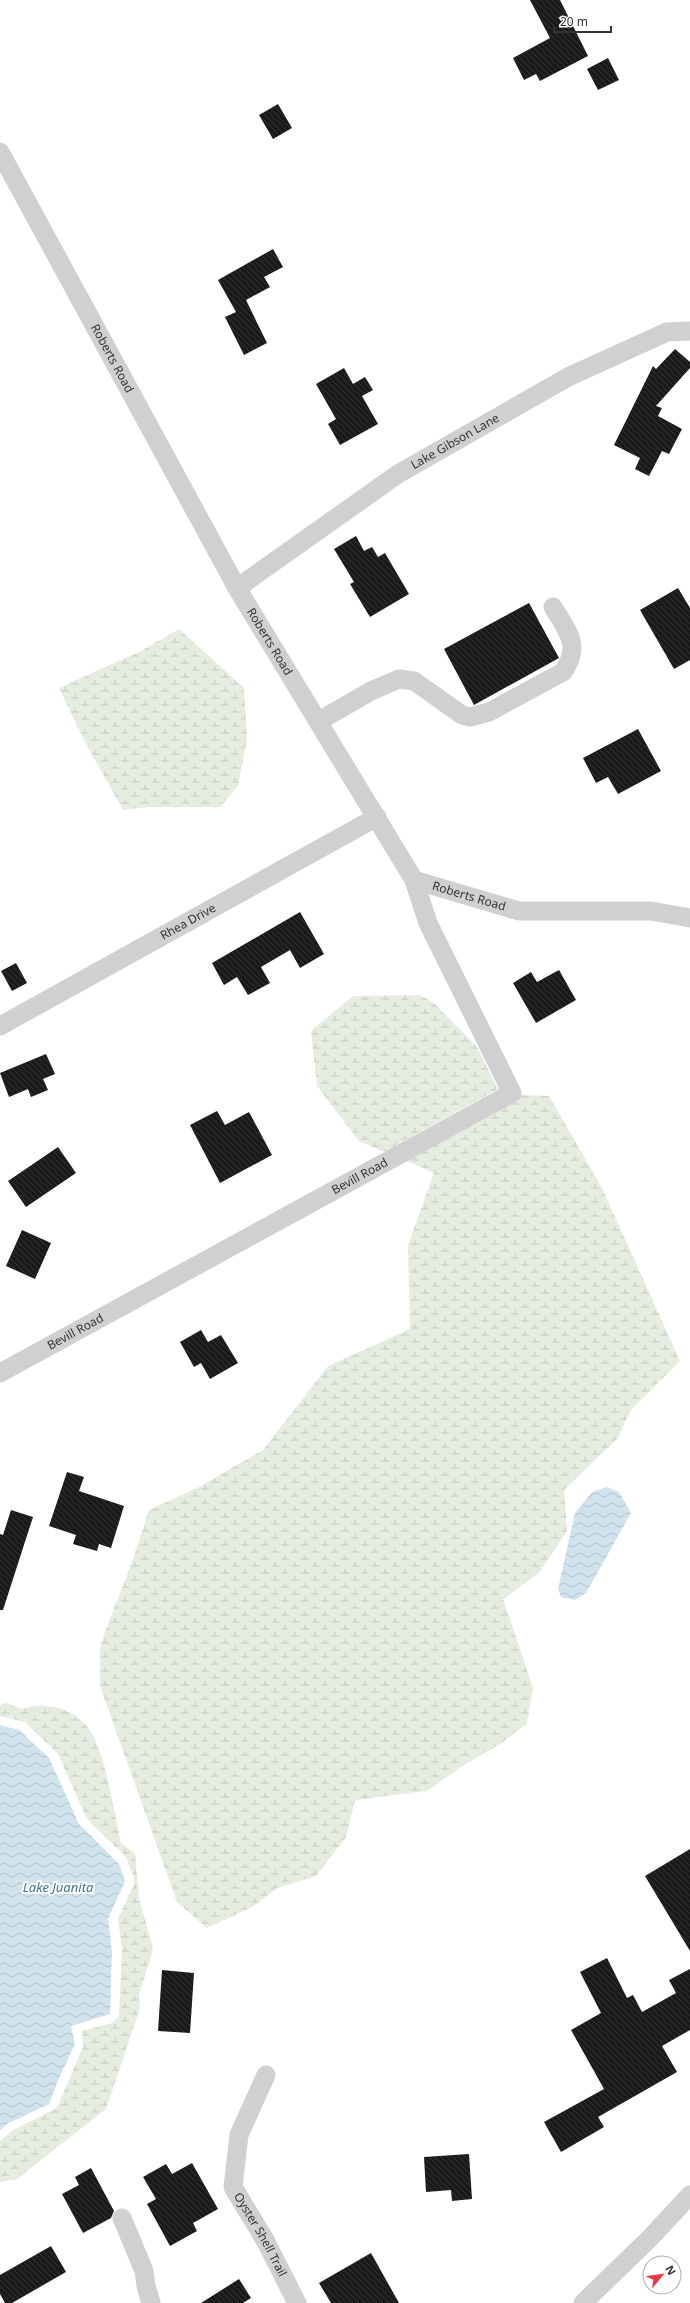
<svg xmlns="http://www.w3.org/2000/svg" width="690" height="2303" font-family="'Noto Sans',sans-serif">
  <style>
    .wetland { fill: url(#wetland-marsh) }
    .water { fill: url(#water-waves) }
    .building { fill: url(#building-back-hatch) }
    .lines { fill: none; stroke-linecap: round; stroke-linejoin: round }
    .minor { stroke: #d0d0d0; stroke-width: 19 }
    .labels { text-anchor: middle; stroke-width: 4; stroke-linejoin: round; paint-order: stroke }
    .street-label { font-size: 12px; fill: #333; stroke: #fff }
    .water-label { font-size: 13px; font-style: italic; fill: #3f7597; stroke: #fff }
  </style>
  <defs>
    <pattern id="wetland-marsh" width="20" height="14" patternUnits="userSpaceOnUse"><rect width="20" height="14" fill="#e6ecdf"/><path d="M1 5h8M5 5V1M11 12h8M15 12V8" fill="none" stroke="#c6cbc0"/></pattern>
    <pattern id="water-waves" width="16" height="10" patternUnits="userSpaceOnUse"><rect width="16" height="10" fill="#cfe2ee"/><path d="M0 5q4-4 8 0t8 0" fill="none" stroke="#b2c2cd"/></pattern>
    <pattern id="building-back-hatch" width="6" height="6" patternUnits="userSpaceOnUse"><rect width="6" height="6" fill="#1a1a1a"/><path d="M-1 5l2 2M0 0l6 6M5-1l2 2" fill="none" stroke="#333"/></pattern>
  </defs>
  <rect width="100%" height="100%" fill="#fff"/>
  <path class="wetland" d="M179,629l65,59 3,51 -9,47 -18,21h-73l-24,3 -38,-68 -26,-54 82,-37z
    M420,995l14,8 43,44 21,42 -114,63 -25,-11 -42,-55 -6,-55 42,-35z
    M520,1092l3,3 26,1 53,92 78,173 -49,49 -14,29 -53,51 3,41 -28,42 -36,26 30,89 -6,35 -25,20 -35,20 -40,28 -72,9 -9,37 -30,39 -39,12 -25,19 -45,21 -30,-26 -77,-216v-36l3,-13 29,-75 17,-52 52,-24 62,-36 65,-84 82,-37 -2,-84 26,-72 -27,-12 110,-60z
    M6,1703l15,6c24,-7 52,-2 68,20 17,24 25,85 32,114l14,11 4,44 14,51 -14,46 1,13 -34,101 -89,70 -17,3v-41l13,-11 44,-22 26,-61 -1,-16 30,-8 7,-6 3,-67 -4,-31 16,-35v-6l-8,-21 -39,-38 -29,-65 -33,-32 -25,-6v-11z"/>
  <path class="water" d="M607,1487l12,5 12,21 -45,80 -11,7 -14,-3 -3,-8 17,-76 17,-21z
    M0,1725l19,5 30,28 30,66 40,40 6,17 -17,38 4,32 -2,63 -39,12 4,18 -16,34 -10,26 -40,19 -9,7z"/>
  <path class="building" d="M530,0h30l28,56 -48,25 -4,-7 -12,6 -11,-22 37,-20z
    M608,58l11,22 -21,10 -11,-21z
    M278,104l14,24 -19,11 -14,-24z
    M273,249l10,18 -19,10 6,10 -24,13 21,43 -23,12 -19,-38 11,-5 -18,-32z
    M675,349l15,13v6l-34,38 6,2 -4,8 24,13 -13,25 -7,-3 -13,25 -14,-7 5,-11 -26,-13 39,-79 3,3z
    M344,368l9,16 12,-7 8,13 -11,6 16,28 -38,21 -12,-21 8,-5 -20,-35z
    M356,536l8,15 8,-4 6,10 7,-4 24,41 -39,23 -20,-33 4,-2 -20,-33z
    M678,588l12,20v52l-16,9 -34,-59z
    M529,603l30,55 -85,47 -30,-56z
    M638,729l23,42 -43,23 -10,-17 -12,6 -13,-25z
    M300,912l24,42 -24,14 -10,-18 -29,17 9,16 -22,12 -11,-18 -13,8 -12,-22z
    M16,963l11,20 -15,8 -11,-20z
    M559,970l17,30 -40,23 -23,-40 18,-11 6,10z
    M46,1054l9,20 -12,5 5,11 -17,7 -3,-8 -19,8 -9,-24z
    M217,1111l8,14 24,-13 23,43 -52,28 -30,-58z
    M58,1147l18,26 -50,34 -18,-26z
    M22,1230l29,13 -16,36 -29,-13z
    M201,1330l7,12 13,-7 17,28 -28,16 -9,-16 -7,4 -14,-25z
    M67,1472l17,5 -5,14 45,15 -13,42 -12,-4 -2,7 -24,-7 3,-9 -27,-9z
    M11,1510l22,7 -30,93h-3v-76l3,1z
    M690,1849v102l-45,-75z
    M607,1958l20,40 6,-3 9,17 34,-19 -7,-13 21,-11v61l-28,16 15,26 -79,45 6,10 -43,25 -17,-30 60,-33 -33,-59 30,-17 -21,-41z
    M162,1970l32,3 -4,60 -32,-2z
    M469,2154l3,45 -20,2 -1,-11 -25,2 -2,-35z
    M192,2163l26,46 -25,14 4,8 -27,15 -23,-42 9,-5 -13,-22 23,-13 6,10z
    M91,2168l23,43 -3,7 -28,15 -21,-39 17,-9 -4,-8z
    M51,2246l15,26 -54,31h-7l-5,-9v-19z
    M371,2253l28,50h-68l-12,-20z
    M239,2279l12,19 -8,5h-42z"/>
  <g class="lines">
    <g class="minor">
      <path id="s1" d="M0,152l237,436 177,292 105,31h132l39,7"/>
      <path id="s2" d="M237,588l161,-114 170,-97 99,-45 23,-1"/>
      <path d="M319,721l52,-30 28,-12 15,2 48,34 8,2 19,-5 74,-40c19,-27 4,-41 -10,-65"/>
      <path id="s3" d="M0,1026l377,-209"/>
      <path id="s4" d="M0,1373l512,-280 -84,-170 -14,-43"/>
      <path id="s5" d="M266,2075l-27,60 -6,52 32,53 32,63"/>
      <path d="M122,2218l22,53 2,15 5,17"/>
      <path d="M583,2303l67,-65 40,-43"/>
    </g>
  </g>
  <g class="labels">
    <g class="street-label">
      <text dy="4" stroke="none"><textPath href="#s1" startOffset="235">Roberts Road</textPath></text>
      <text dy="4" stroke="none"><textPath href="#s2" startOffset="263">Lake Gibson Lane</textPath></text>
      <text dy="4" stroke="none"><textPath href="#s1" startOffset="559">Roberts Road</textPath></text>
      <text dy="4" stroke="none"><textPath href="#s1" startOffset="895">Roberts Road</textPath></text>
      <text dy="4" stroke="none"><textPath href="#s3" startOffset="215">Rhea Drive</textPath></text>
      <text dy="4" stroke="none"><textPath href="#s4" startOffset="410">Bevill Road</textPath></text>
      <text dy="4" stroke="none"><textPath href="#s4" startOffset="86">Bevill Road</textPath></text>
      <text dy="4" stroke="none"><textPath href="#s5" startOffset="173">Oyster Shell Trail</textPath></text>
    </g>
    <g class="water-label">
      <text x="58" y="1892">Lake Juanita</text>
    </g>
  </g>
  <g transform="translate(662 2275) rotate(61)"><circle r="19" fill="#ffffff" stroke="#adadad"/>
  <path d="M0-3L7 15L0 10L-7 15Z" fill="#e63946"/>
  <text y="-6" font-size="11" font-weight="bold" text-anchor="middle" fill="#333333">N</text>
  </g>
  <path d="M554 26v6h57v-6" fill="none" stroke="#333333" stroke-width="2"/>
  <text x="560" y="26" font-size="12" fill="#333333" stroke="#ffffff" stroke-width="3" paint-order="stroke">20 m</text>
</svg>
